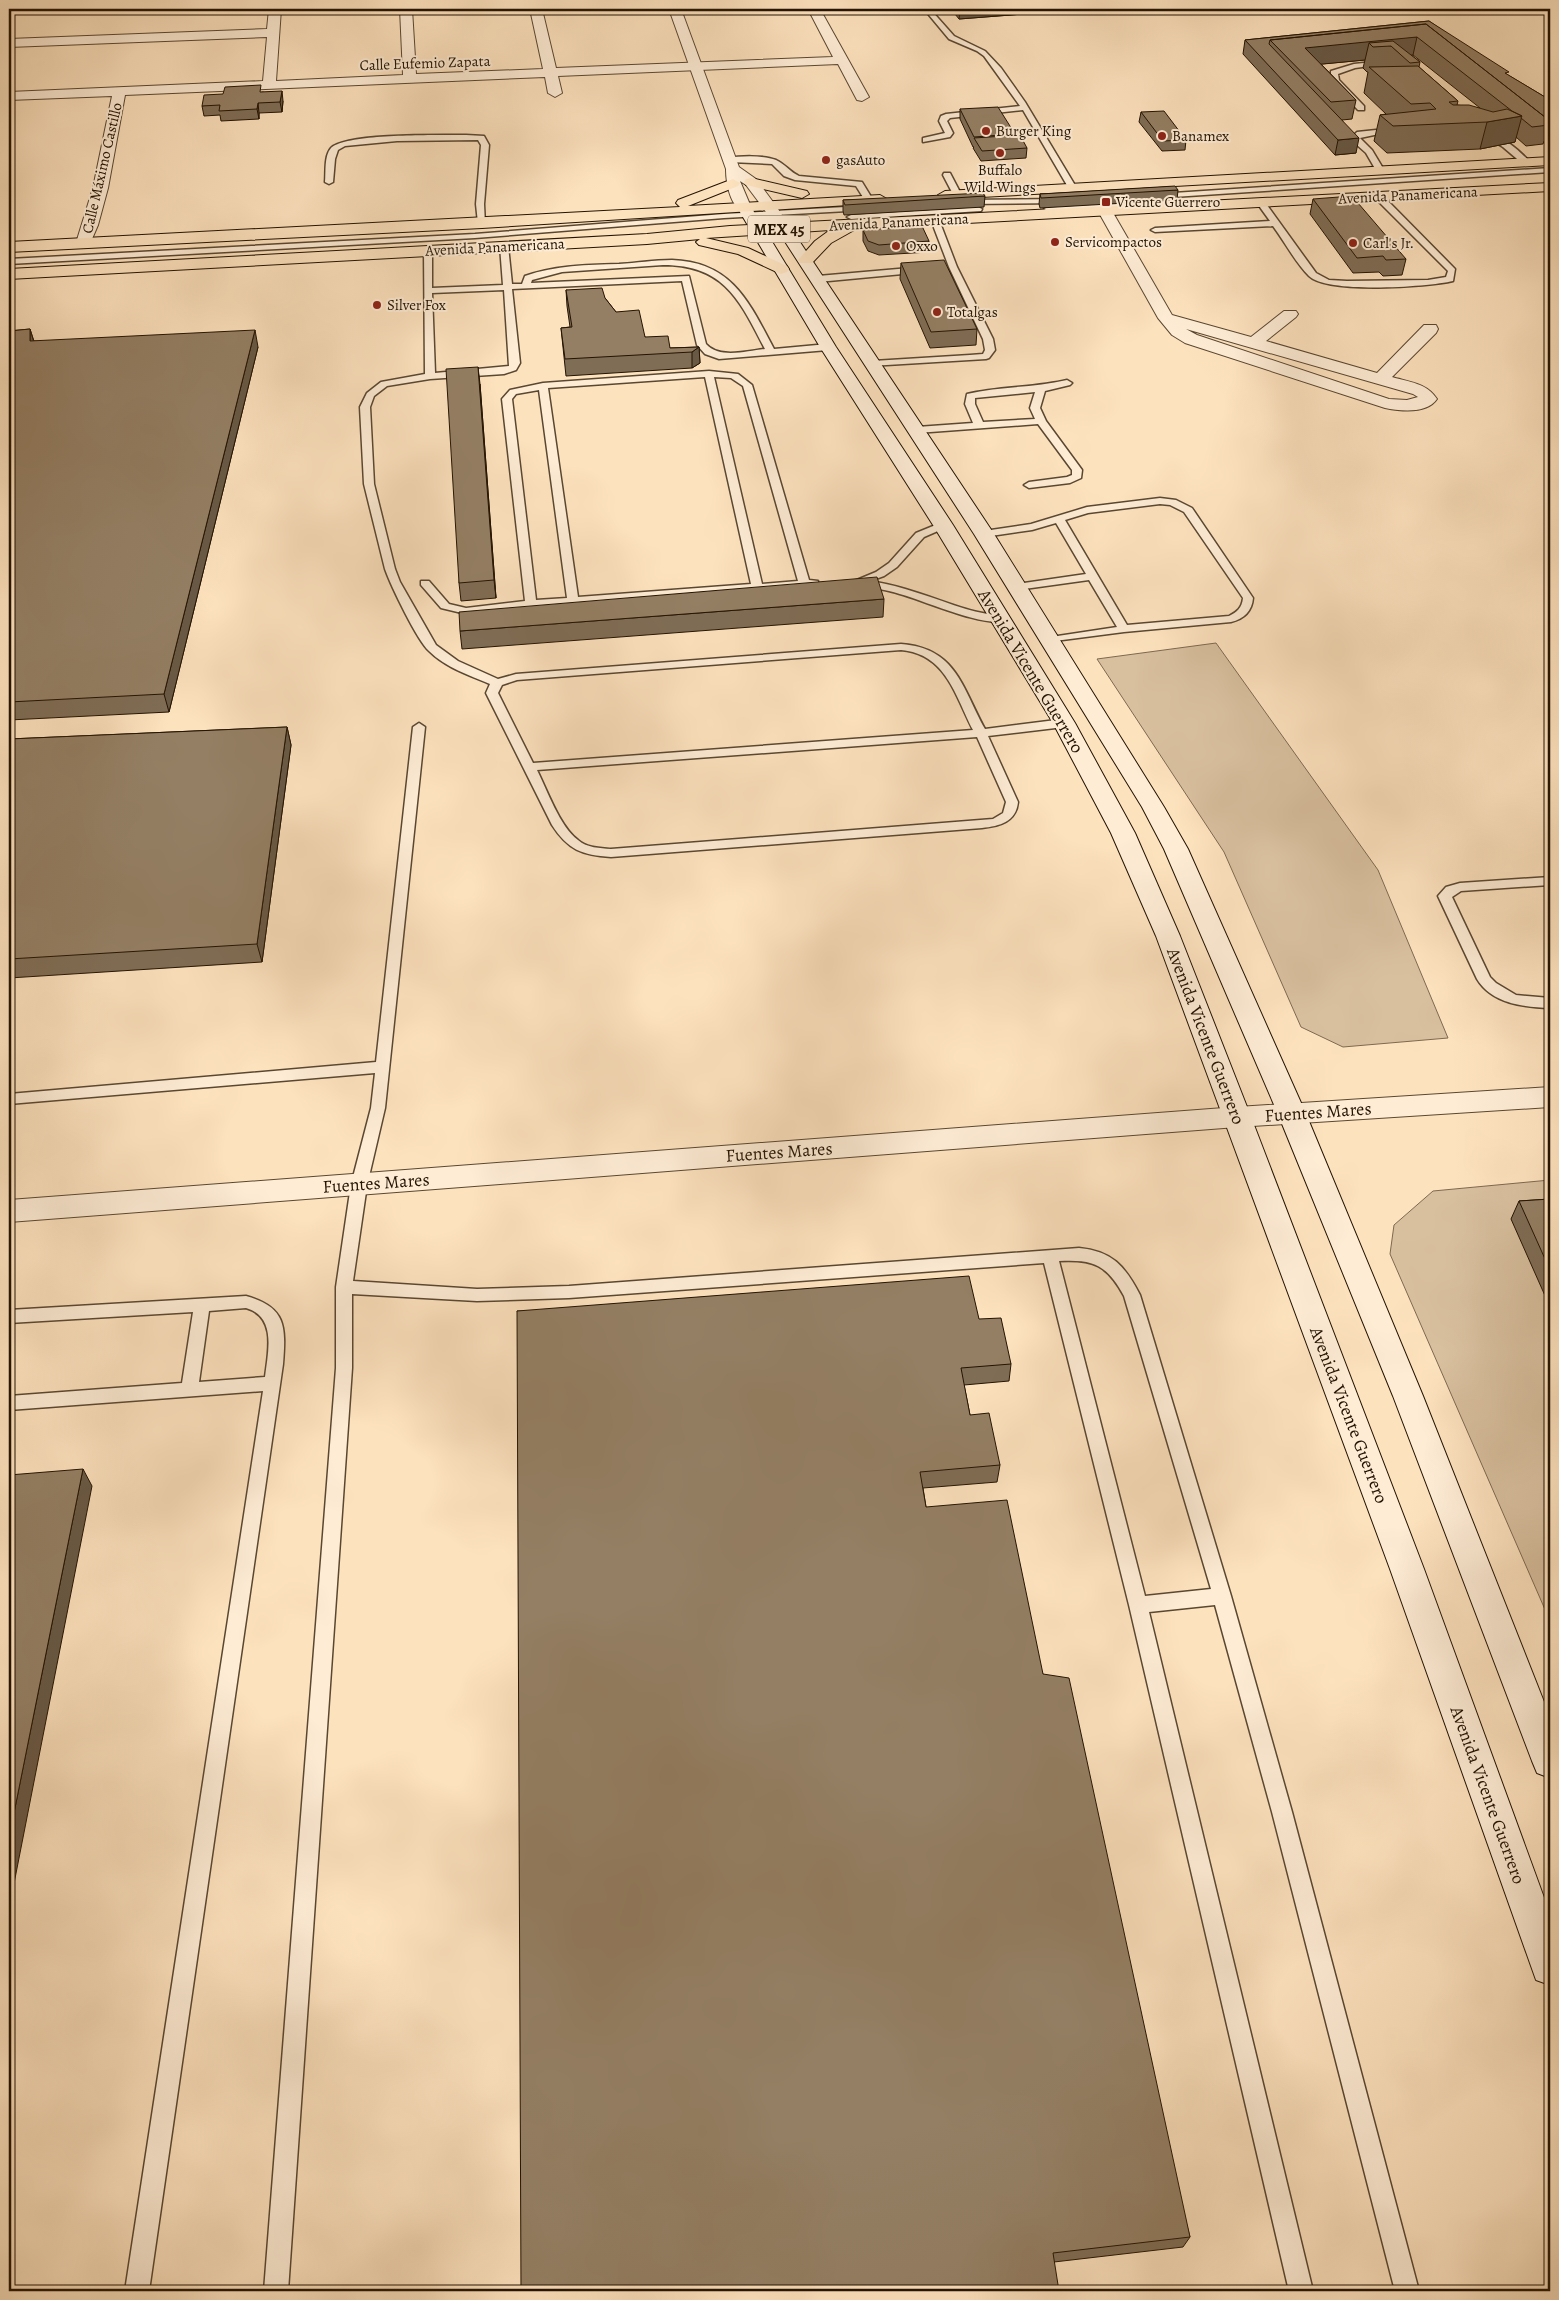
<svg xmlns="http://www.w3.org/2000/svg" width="1559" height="2300" font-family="Alegreya,serif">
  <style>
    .green { fill: #d8bf9e; stroke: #7e6950 }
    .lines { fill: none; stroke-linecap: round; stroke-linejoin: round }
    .service-casing { stroke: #5a4731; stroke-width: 3 }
    .minor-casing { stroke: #5a4731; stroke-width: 2 }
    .tertiary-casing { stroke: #5a4731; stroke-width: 2 }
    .secondary-casing { stroke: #231302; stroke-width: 2 }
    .primary-casing { stroke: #231302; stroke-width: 2 }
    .service { fill: #feecd5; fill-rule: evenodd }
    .minor { fill: #feecd5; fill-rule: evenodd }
    .tertiary { fill: #feecd5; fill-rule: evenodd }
    .secondary { fill: #feecd5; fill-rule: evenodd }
    .primary { fill: #fde2be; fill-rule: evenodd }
    .wall { fill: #7f6d56; stroke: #231302; fill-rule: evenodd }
    .shaded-wall { fill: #685946; stroke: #231302 }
    .building { fill: #947f64; stroke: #231302 }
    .poi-dot { fill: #8f2418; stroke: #feecd5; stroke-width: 2 }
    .labels { text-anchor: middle; stroke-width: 4; stroke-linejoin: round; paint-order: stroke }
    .far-street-label { font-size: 15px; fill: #231302; stroke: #feecd5 }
    .far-poi-label { font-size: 15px; fill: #231302; stroke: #feecd5; text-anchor: start }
    .shield { fill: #feecd5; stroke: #655441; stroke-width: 1 }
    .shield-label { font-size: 16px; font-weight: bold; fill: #231302 }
    .street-label { font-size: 18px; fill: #231302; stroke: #feecd5 }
  </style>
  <rect width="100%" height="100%" fill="#fde2be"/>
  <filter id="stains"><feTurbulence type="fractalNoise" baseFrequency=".004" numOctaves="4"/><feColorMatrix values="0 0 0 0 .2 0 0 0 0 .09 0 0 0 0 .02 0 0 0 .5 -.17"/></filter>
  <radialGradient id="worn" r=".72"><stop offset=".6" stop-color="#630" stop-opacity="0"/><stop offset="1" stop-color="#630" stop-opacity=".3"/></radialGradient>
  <path class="green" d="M1216,643l162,227 70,168 -105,9 -42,-20 -77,-175 -127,-193z
    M1550,1180v441l-160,-367 4,-29 39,-34z"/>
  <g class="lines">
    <g class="service-casing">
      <path id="service" d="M924,9h6l24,27 31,15 16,17 24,34 51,85 -1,2 -7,-2 -45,-77 -73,8 -3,3 6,12 -3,4 -27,5v-4l22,-5 -6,-12 2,-5 5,-2 74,-8 -36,-50 -7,-5 -28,-12z
        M1383,61l2,1v2l-30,4 -17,6 1,6 25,26v4h-6l-27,-29v-10l23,-7z
        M1376,130l4,2 -1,2 -19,4 12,12 12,20 -4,2h-3l-11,-19 -9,-8 -5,-8 5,-5z
        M1486,133c13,-1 36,20 44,29l-7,2 -20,-17 -17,-10z
        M466,135l18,1 5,9 -5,59 1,21 -7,-2 -2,-19 5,-59 -3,-5 -81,1 -52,5 -7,4 -3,9 -2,23 -4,2 -4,-2c1,-10 -1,-26 6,-34 14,-15 112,-13 135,-13z
        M727,158c13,-2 37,-3 49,2 9,4 14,12 23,16l63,6 11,18 -7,2 -10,-16 -61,-6 -11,-4 -12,-12 -42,-2 -4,-2z
        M1550,168v4l-392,26 -4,-2 4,-2z
        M944,173h6l11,21 -1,2h-6l-11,-21z
        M1376,195h6l73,74 -2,12c-25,6 -126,13 -144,-5 -14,-14 -24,-34 -36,-50l-118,6 -4,-2 4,-2 115,-7 -13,-18 4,-2h3l52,72 13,7 18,1 81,-1 18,-3 2,-6 -72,-72z
        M1063,199v4h-3l-95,1 -4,-2 4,-2z
        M1170,200h3v4l-125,7 -4,-2 4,-2z
        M863,206l4,2 -1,2 -142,8 -249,20 -466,26v-5l466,-25 249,-20z
        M978,207l4,2 -1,2 -130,8 -4,-2 4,-2z
        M932,218l7,2 18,47 36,72 2,11 -6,8 -3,1 -116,7 -2,-2 5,-3 97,-6 13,-1 2,-4 -2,-11 -34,-72 -18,-47z
        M504,243l4,3 4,38h10l3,-8c31,-11 62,-11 94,-12 17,-1 35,-4 53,-4 60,2 77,42 102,89l54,-5 5,3 -5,3 -109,9 -14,-5 -8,-9 -15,-64 -170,8 8,74 -4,7 -12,4 -74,5 -43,7 -13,10 -4,11 4,77 21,85 5,13 36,63 22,16 40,18 18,-5 385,-30c55,4 61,43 84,85l79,-10 6,4 -6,4 -76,9 30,66c-2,20 -18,24 -36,26l-371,29c-29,-2 -43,-7 -59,-32l-66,-132 4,-9c-21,-9 -44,-16 -61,-33 -12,-11 -38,-65 -44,-82l-21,-85 -4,-77 7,-14 14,-11 44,-8 -1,-123 4,-3 4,3v37l71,-3 -3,-39zM663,265c62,0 77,36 102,84 -18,2 -46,10 -59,-5l-17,-68 -158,7 1,-3 30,-8zM504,290l5,76 -74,7 -3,-80zM901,650c45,4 54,45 72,80l-440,33 -35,-70 4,-8 15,-5zM977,737l29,65 -3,11 -10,6 -382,30c-11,-1 -24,-1 -33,-9 -18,-13 -31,-50 -41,-70z
        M921,267l4,3 -1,2 -106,10 -4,-3 4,-3z
        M709,371l29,3 14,11 57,195 9,1v4l-287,22 -65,7 -25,-6 -20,-23v-4h8l20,23 17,4 59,-7 -23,-202 8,-9 33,-7zM705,377l46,207 -173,13 -30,-209zM714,377l17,1 12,8 55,195 -36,3zM539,390l28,208 -31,2 -24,-201 4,-5z
        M1067,380l5,3 -2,2 -25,6 -5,17 6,13 36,49 -1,8 -11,5 -41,5 -5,-3 5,-3 38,-5 5,-2v-5l-34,-46 -121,9 -5,-3 5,-3 56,-4 -8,-19 2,-10c33,-8 67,-6 100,-14zM1035,392l-5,16 5,11 -52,3 -8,-18v-6z
        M1160,498l16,2 16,8 61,90c-1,13 -9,21 -22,24l-107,10 -77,10 -2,-2 6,-3 66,-10 -28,-47 -72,10 -5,-3 5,-3 69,-10 -30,-51 -24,7 -48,7 -5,-3 5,-3 47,-7 56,-17zM1160,504l10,1 14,7 59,86c-1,10 -6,14 -14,18l-102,9 -62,-105 23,-7z
        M943,522l4,1v4l-23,10 -27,30 -13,9 -14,5c34,5 64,18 96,28 12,4 26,5 38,8l2,2 -2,2c-24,6 -87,-24 -115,-30 -11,-3 -23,-3 -34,-6l-3,-3 24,-10 13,-9 27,-30z
        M419,723l6,4 -40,381 -18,77 -14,96 124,8 92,-3 510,-38c33,3 46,18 61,47l91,301 61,216 127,479h-24l-123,-479 -57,-207 -66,7 164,679h-24l-160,-686 -85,-342 -475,35 -92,3 -125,-7v74l-64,923h-24l72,-923v-81l15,-102 20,-77 4,-35 -366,31v-10l367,-32 37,-335zM1059,1261c35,-2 48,4 65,35l87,293 -66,7z
        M1550,877v8l-89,6 -9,6 38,80 6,6 20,12 34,3v10c-26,-1 -58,-4 -73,-29l-39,-83 8,-9 14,-4z
        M246,1296c40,11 40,30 37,68l-134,927h-24l138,-900 -254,19v-14l173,-13 11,-71 -184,11v-13zM246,1308c31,9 22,44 19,69l-66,5 10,-71z"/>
    </g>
    <g class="minor-casing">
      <path id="minor" d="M269,9h12l-5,72 127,-6 -3,-66h12l4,65 127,-5 -13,-60h12l14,59 277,-11 -25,-48h12l49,88 -7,4 -5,-1 -19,-36 -280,12 4,17 -7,4 -7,-4 -3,-16 -420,18 -17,93 -10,37 -9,21h-10l-3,-3 17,-55 19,-92 -103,4v-8l254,-11 4,-44 -258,10v-8l258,-10z
        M1105,207l7,4 60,104 79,22 33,-26h12l2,3 -2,3 -30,24 111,32 47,-48h12l2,4 -2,4 -44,44c17,5 35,6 45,22 -10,15 -37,12 -52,9l-200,-65 -13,-8 -14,-17 -60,-107zM1186,329l227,65 5,3 -11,3 -18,-1 -192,-64z
        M1550,1087v20l-313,20 -1228,95v-22l1228,-93z"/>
    </g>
    <g class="tertiary-casing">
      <path id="tertiary" d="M669,9h12l58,158 17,12 20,27 -2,3h-10l-18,-24 -6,-4 11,26 -7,4c-14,-3 -18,-29 -18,-42z"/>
    </g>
    <g class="secondary-casing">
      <path id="secondary" d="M769,202l7,4 218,328 170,273 24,42 118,265 117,282 127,321v61l-13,-5 -5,-12 -139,-365 -115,-282 -114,-265 -22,-42 -168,-273 -212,-328z
        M744,203l7,4 85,140 117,178 122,198 60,110 45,103 71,181 173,452 126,345v71l-14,-5 -5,-14 -141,-397 -167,-452 -67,-181 -45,-103 -58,-110 -120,-198 -113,-178 -83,-140z"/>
    </g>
    <g class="primary-casing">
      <path id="primary" d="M1550,157v8l-605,34 -7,-4 7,-4z
        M751,178l56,13 2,3 -7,4 -56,-13 -2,-3 2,-3z
        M733,179l7,4 -2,3 -50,20 192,-11 7,4 -7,4 -398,25 -473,24v-10l671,-35 -4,-4 2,-3z
        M1550,183v8l-694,38 -25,14 -19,20h-12l-2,-3 17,-19 15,-11 -124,8 42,10 39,18 2,3 -2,3 -6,2 -43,-20 -39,-9 -3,-3 4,-3 -53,5 -638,35v-10l638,-35 83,-8z"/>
    </g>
    <use href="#service" class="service"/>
    <use href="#minor" class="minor"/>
    <use href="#tertiary" class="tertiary"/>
    <use href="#secondary" class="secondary"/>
    <use href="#primary" class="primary"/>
  </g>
  <path class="wall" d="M112,9h104v1l-103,4z
    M951,9h137l-129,10z
    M1139,9h48v2l-41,3z
    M1429,21l79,54 42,25v41h-6l-1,3 -17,2 -10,-9 -1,5 -35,7 -93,4 -13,-12 6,-26 6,-1 -22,-21 4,-21h-1l-4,-4 2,-8 -44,4 35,36 -4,19 -10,1 14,33 -21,2 -92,-101 2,-14zM1411,55h2l67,53 -23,-3 1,-4 -39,-34 1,-5z
    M263,92l20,9 -1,11 -23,1v6l-38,2 -1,-6 -16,1 -2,-10z
    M960,109l55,25v2l12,12 -1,10 -45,3 -8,-13 1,-1h-1l-13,-28z
    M1141,112l45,28 -1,10 -23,1 -23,-29z
    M1178,190l-1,10 -137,8 -1,-4 1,-10z
    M985,196l-1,11 -140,8 -1,-4v-11z
    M1313,199l93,60 -4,16 -19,1 -4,-4 -26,1 -43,-59z
    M863,230l66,11v11l-50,3 -11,-4 -5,-10z
    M901,263l76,66 -1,16 -46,3 -30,-69z
    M566,290l39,8 11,14 29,25 25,11 29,-1 1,16 -8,5 -126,8 -5,-48 9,-1 -3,-21z
    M30,329l4,12 224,6 -89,365 -160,8v-389z
    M480,384l16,214 -35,3 -2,-18z
    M884,599l-1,18 -421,32 -2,-18z
    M287,727l4,18 -29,217 -253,16v-239z
    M1550,1199v108l-39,-88 8,-18z
    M517,1311l462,8 32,45 -2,17 -45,4 6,30 30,50 -3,17 -74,6 3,19 117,167 147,563 -7,10 -129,15z"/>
  <path class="shaded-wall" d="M960,9h128l-129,10z
    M1146,9h41v2l-41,3z
    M1417,37l-4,18 -10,1 -12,-10 -22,-3 -4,17 -63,6 -28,-23z
    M282,91l1,10 -1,11 -2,-10z
    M258,103l1,10v6l-2,-10z
    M1522,116l-7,26 -35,7 7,-27z
    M1359,138l-3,15 -21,2 3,-15z
    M30,329l5,17 -5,-5z
    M255,330l3,17 -89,365 -5,-18z
    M699,347l1,16 -8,5v-16z
    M478,367l2,17 16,214 -2,-18z
    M287,727l4,18 -29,217 -5,-18z
    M83,1469l9,17 -83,423v-71z"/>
  <path class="building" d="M1429,21l80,51 -4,1 45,27v21l-124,-97 -156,16 -1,4 90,94 -21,2 -93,-100z
    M1426,24l124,97v1h-4l3,3 -17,2 -11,-9 1,-2 -10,-5 -95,-74 -112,11 51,52 -25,2 -61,-62z
    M1393,41l27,21 -10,1 -19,-17 -18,1 -4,-4z
    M1418,66l40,35 -9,1 4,3h16l24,7 14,-3 15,7 -35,6 -94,4 -13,-11 56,-6 -6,-6 -19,1 -42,-37z
    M261,85l-1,7 22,-1 -2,11 -22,1 -1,6 -38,2 1,-6 -18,1 2,-11 19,-1 2,-7z
    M998,107l17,27 -41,3 -14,-28z
    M1164,111l22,29 -23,1 -22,-29z
    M1020,135l7,13 -45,3 -8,-13z
    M1175,186l3,4 -137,8 -1,-4z
    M983,193l2,3 -140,9 -2,-5z
    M1352,196l54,63 -20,1 -3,-4 -26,2 -44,-59z
    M922,226l7,15 -50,4 -11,-4 -5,-11z
    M944,260l33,69 -46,3 -30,-69z
    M602,288l3,10 11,14 23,-2 6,27 23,-1 2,12 29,-1 -7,5 -127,7 -4,-31 11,-1 -6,-37z
    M30,329v12l225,-11 -91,364 -155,8v-371z
    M478,367l16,213 -35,3 -13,-214z
    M877,577l7,22 -424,32 -1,-19z
    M287,727l-30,217 -248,15v-220z
    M1550,1199v71l-31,-69z
    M969,1276l10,43 22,-1 10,46 -50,4 9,47 19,-2 11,52 -80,7 6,35 81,-7 36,174 26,4 121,559 -137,16 6,38h-538l-4,-980z
    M83,1469l-74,369v-363z"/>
  <g class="poi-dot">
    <circle cx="986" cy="131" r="5"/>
    <circle cx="1162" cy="136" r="5"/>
    <circle cx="1000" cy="153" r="5"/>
    <circle cx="826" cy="160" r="5"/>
    <rect x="1101" y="197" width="10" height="10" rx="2.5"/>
    <circle cx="1055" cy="242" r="5"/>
    <circle cx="1353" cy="243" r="5"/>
    <circle cx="896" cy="246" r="5"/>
    <circle cx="377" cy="305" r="5"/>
    <circle cx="937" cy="312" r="5"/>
  </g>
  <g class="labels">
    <g class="far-street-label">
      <text transform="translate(425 63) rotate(-2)" y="5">Calle Eufemio Zapata</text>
      <text transform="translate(102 168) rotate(-77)" y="5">Calle Máximo Castillo</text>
      <text transform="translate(1408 195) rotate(-3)" y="5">Avenida Panamericana</text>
      <text transform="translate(899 222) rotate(-3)" y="5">Avenida Panamericana</text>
      <text transform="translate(495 247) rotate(-3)" y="5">Avenida Panamericana</text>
    </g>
    <g class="far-poi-label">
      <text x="996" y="136">Burger King</text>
      <text x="1172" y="141">Banamex</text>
      <text x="836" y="165">gasAuto</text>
      <text x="1000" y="175" text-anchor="middle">Buffalo<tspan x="1000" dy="17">Wild Wings</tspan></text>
      <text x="1116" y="207">Vicente Guerrero</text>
      <text x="1065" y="247">Servicompactos</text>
      <text x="1363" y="248">Carl's Jr.</text>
      <text x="906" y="251">Oxxo</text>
      <text x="387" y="310">Silver Fox</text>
      <text x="947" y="317">Totalgas</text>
    </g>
    <rect class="shield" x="748" y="215.5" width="62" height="27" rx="4"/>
    <g class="shield-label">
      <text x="779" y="235">MEX 45</text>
    </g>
    <g class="street-label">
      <text transform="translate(1031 671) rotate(59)" y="6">Avenida Vicente Guerrero</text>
      <text transform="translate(1206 1036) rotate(69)" y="6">Avenida Vicente Guerrero</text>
      <text transform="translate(1318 1112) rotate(-4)" y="6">Fuentes Mares</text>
      <text transform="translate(779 1152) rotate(-4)" y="6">Fuentes Mares</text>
      <text transform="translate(376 1183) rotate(-4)" y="6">Fuentes Mares</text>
      <text transform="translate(1349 1415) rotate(69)" y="6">Avenida Vicente Guerrero</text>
      <text transform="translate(1488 1795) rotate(70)" y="6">Avenida Vicente Guerrero</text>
    </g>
  </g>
  <rect width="1559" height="2300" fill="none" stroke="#fde2be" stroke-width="30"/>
  <rect x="10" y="10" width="1539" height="2280" fill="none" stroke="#231302" stroke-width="2.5"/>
  <rect x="15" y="15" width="1529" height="2270" fill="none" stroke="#231302"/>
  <rect width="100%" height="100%" filter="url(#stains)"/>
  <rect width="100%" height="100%" fill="url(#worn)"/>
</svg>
